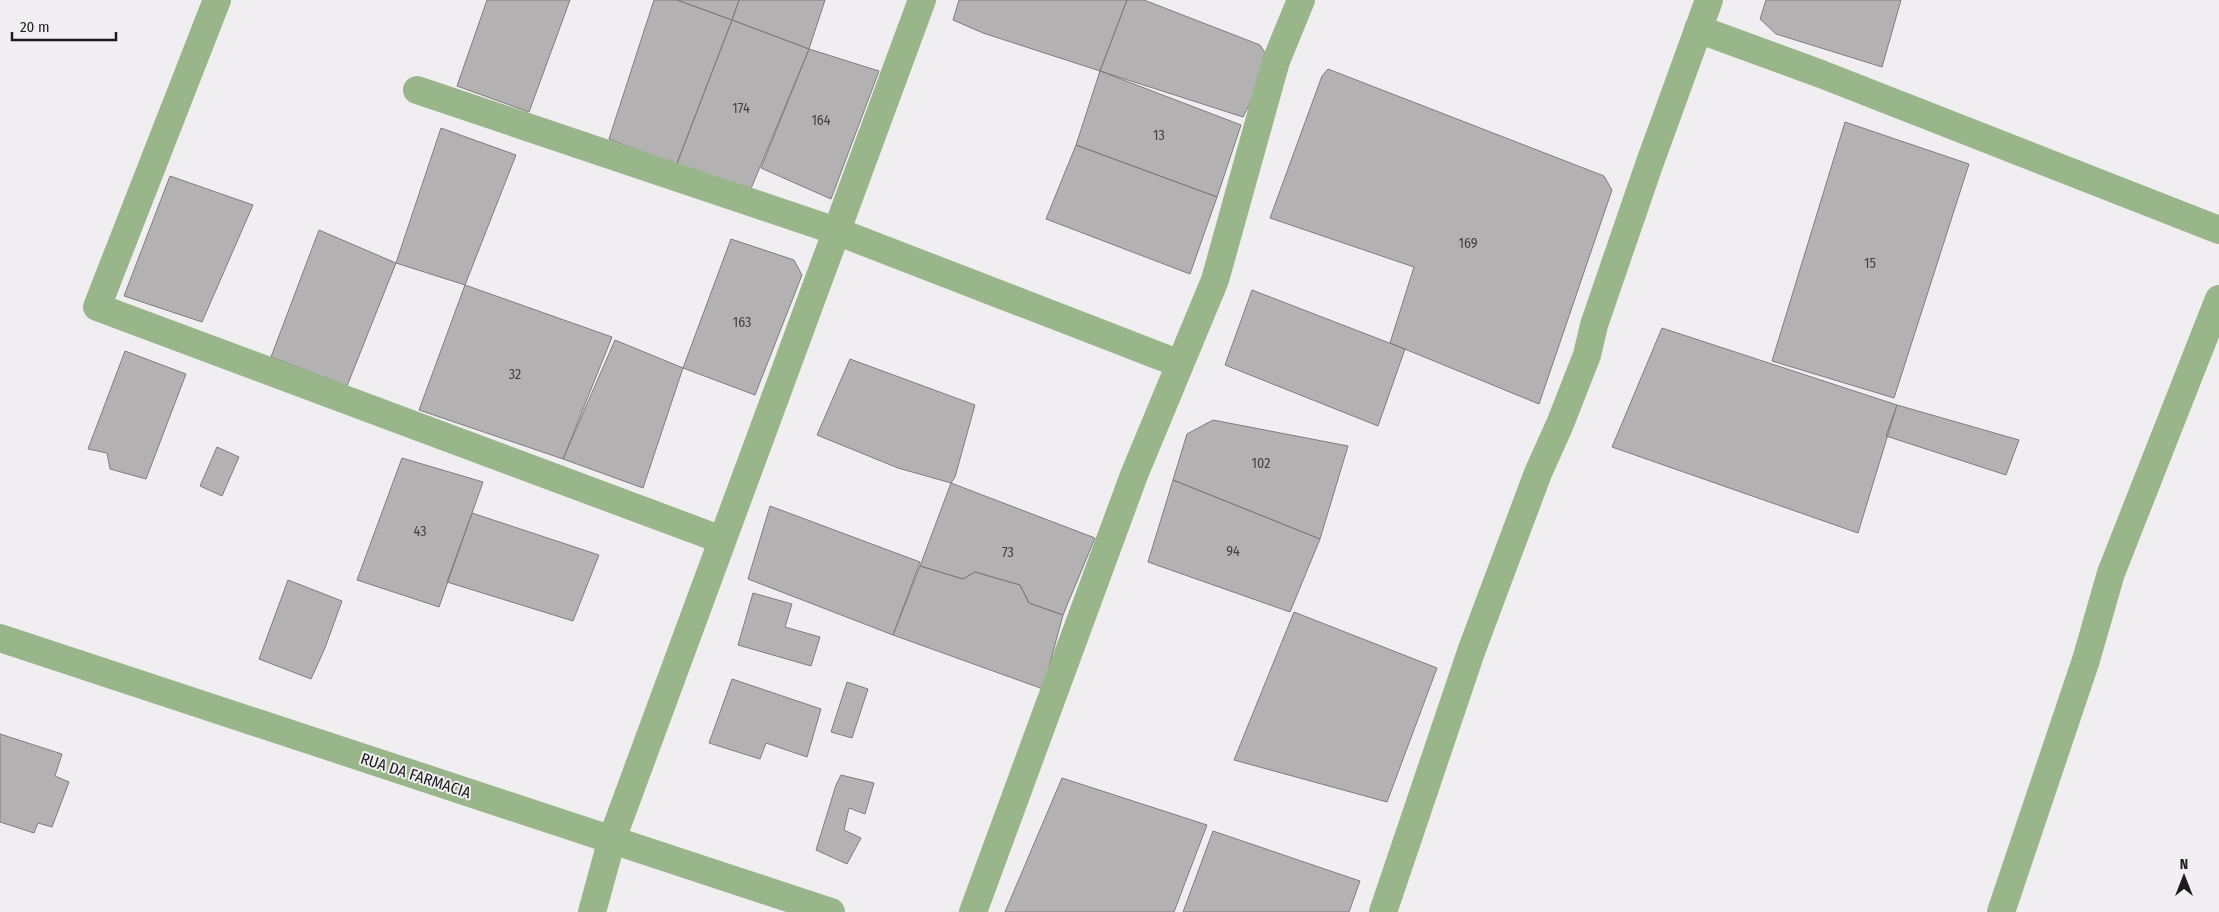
<svg xmlns="http://www.w3.org/2000/svg" width="2219" height="912" font-family="'Fira Sans Condensed',sans-serif">
  <style>
    .building { fill: #b4b1b3; stroke: #807d7f }
    .lines { fill: none; stroke-linecap: round; stroke-linejoin: round }
    .minor { stroke: #98b689; stroke-width: 28 }
    .labels { text-anchor: middle; stroke-width: 4; stroke-linejoin: round; paint-order: stroke }
    .number-label { font-size: 14px; fill: #434142 }
    .street-label { font-size: 16px; fill: #1d1c1d; stroke: #f0eef1 }
  </style>
  <rect width="100%" height="100%" fill="#f0eef1"/>
  <path class="building" d="M487,0h83l-41,112 -72,-26z
    M654,0h23l55,20 -56,146 -67,-27z
    M677,0h62l-7,20z
    M739,0h86l-16,49 -77,-29z
    M959,0h168l-27,71 -117,-38 -30,-13z
    M1127,0h17l116,45 9,14 -10,27 -16,31 -143,-46z
    M1766,0h135l-19,67 -106,-33 -16,-15z
    M732,20l77,29 -59,142 -74,-25z
    M809,49l70,22 -48,128 -70,-31z
    M1328,69l276,107 8,14 -73,214 -149,-61 24,-76 -144,-49 52,-142z
    M1100,71l141,54 -24,72 -141,-52z
    M1845,122l124,42 -75,234 -122,-37z
    M441,128l75,27 -51,130 -69,-22z
    M1076,145l141,52 -27,77 -144,-55z
    M170,176l83,29 -51,117 -78,-26z
    M319,230l77,33 -49,123 -76,-29z
    M731,239l63,21 8,15 -47,120 -72,-27z
    M465,285l147,52 -49,122 -144,-49z
    M1252,290l153,59 -27,77 -153,-61z
    M1662,328l235,77 -39,128 -246,-86z
    M615,340l68,28 -40,120 -80,-29z
    M125,351l61,23 -40,105 -36,-10 -3,-16 -19,-4z
    M850,359l125,46 -20,72 -4,6 -53,-15 -81,-33z
    M1897,405l122,35 -13,35 -120,-39z
    M1213,420l135,26 -28,93 -147,-59 14,-46z
    M217,447l22,10 -17,39 -22,-10z
    M402,458l81,24 -44,125 -82,-27z
    M1173,480l147,59 -30,73 -142,-50z
    M951,483l144,55 -32,77 -34,-12 -9,-18 -45,-13 -12,7 -43,-13z
    M770,506l150,56 -27,73 -145,-56z
    M472,513l127,42 -26,66 -126,-39z
    M920,566l43,13 12,-7 45,13 9,18 34,12 -20,74 -150,-54z
    M288,580l54,21 -17,47 -14,31 -52,-20z
    M753,593l39,11 -7,23 35,10 -9,29 -73,-21z
    M1294,612l143,56 -50,134 -153,-42z
    M732,679l89,30 -14,48 -41,-14 -6,16 -51,-16z
    M847,682l21,7 -16,49 -21,-6z
    M0,734l62,20 -7,22 14,6 -17,45 -14,-4 -4,10 -34,-11z
    M841,775l33,8 -9,31 -16,-6 -5,22 17,8 -14,26 -31,-14 20,-65z
    M1062,778l145,47 -33,87h-169z
    M1213,831l147,50 -11,31h-166z"/>
  <g class="lines">
    <path class="minor" d="M217,0l-120,307 625,233
      M1698,29l123,45 398,156
      M417,90l419,141 344,133
      M0,638l831,274
      M592,912l20,-73 310,-839
      M973,912l161,-437 81,-195 61,-219 25,-61
      M1383,912l89,-263 66,-176 22,-49 27,-69 7,-30 55,-160 60,-165
      M2001,912l85,-252 25,-87 108,-274"/>
  </g>
  <g class="labels">
    <g class="number-label">
      <text x="741" y="113">174</text>
      <text x="821" y="125">164</text>
      <text x="1159" y="140">13</text>
      <text x="1468" y="248">169</text>
      <text x="1870" y="268">15</text>
      <text x="742" y="327">163</text>
      <text x="515" y="379">32</text>
      <text x="1261" y="468">102</text>
      <text x="420" y="536">43</text>
      <text x="1233" y="556">94</text>
      <text x="1008" y="557">73</text>
    </g>
    <g class="street-label">
      <text transform="translate(416 775) rotate(18)" y="6">RUA DA FARMACIA</text>
    </g>
  </g>
  <g transform="translate(2184 877)" stroke="#f0eef1" stroke-width="4" paint-order="stroke">
  <path d="M0-4L9 19L0 12L-9 19Z" fill="#1d1c1d"/>
  <text y="-8" font-size="14" font-weight="bold" text-anchor="middle" fill="#1d1c1d">N</text>
  </g>
  <path d="M12 32v8h104v-8" fill="none" stroke="#1d1c1d" stroke-width="2.5"/>
  <text x="20" y="32" font-size="15" fill="#1d1c1d" stroke="#f0eef1" stroke-width="4" paint-order="stroke">20 m</text>
</svg>
